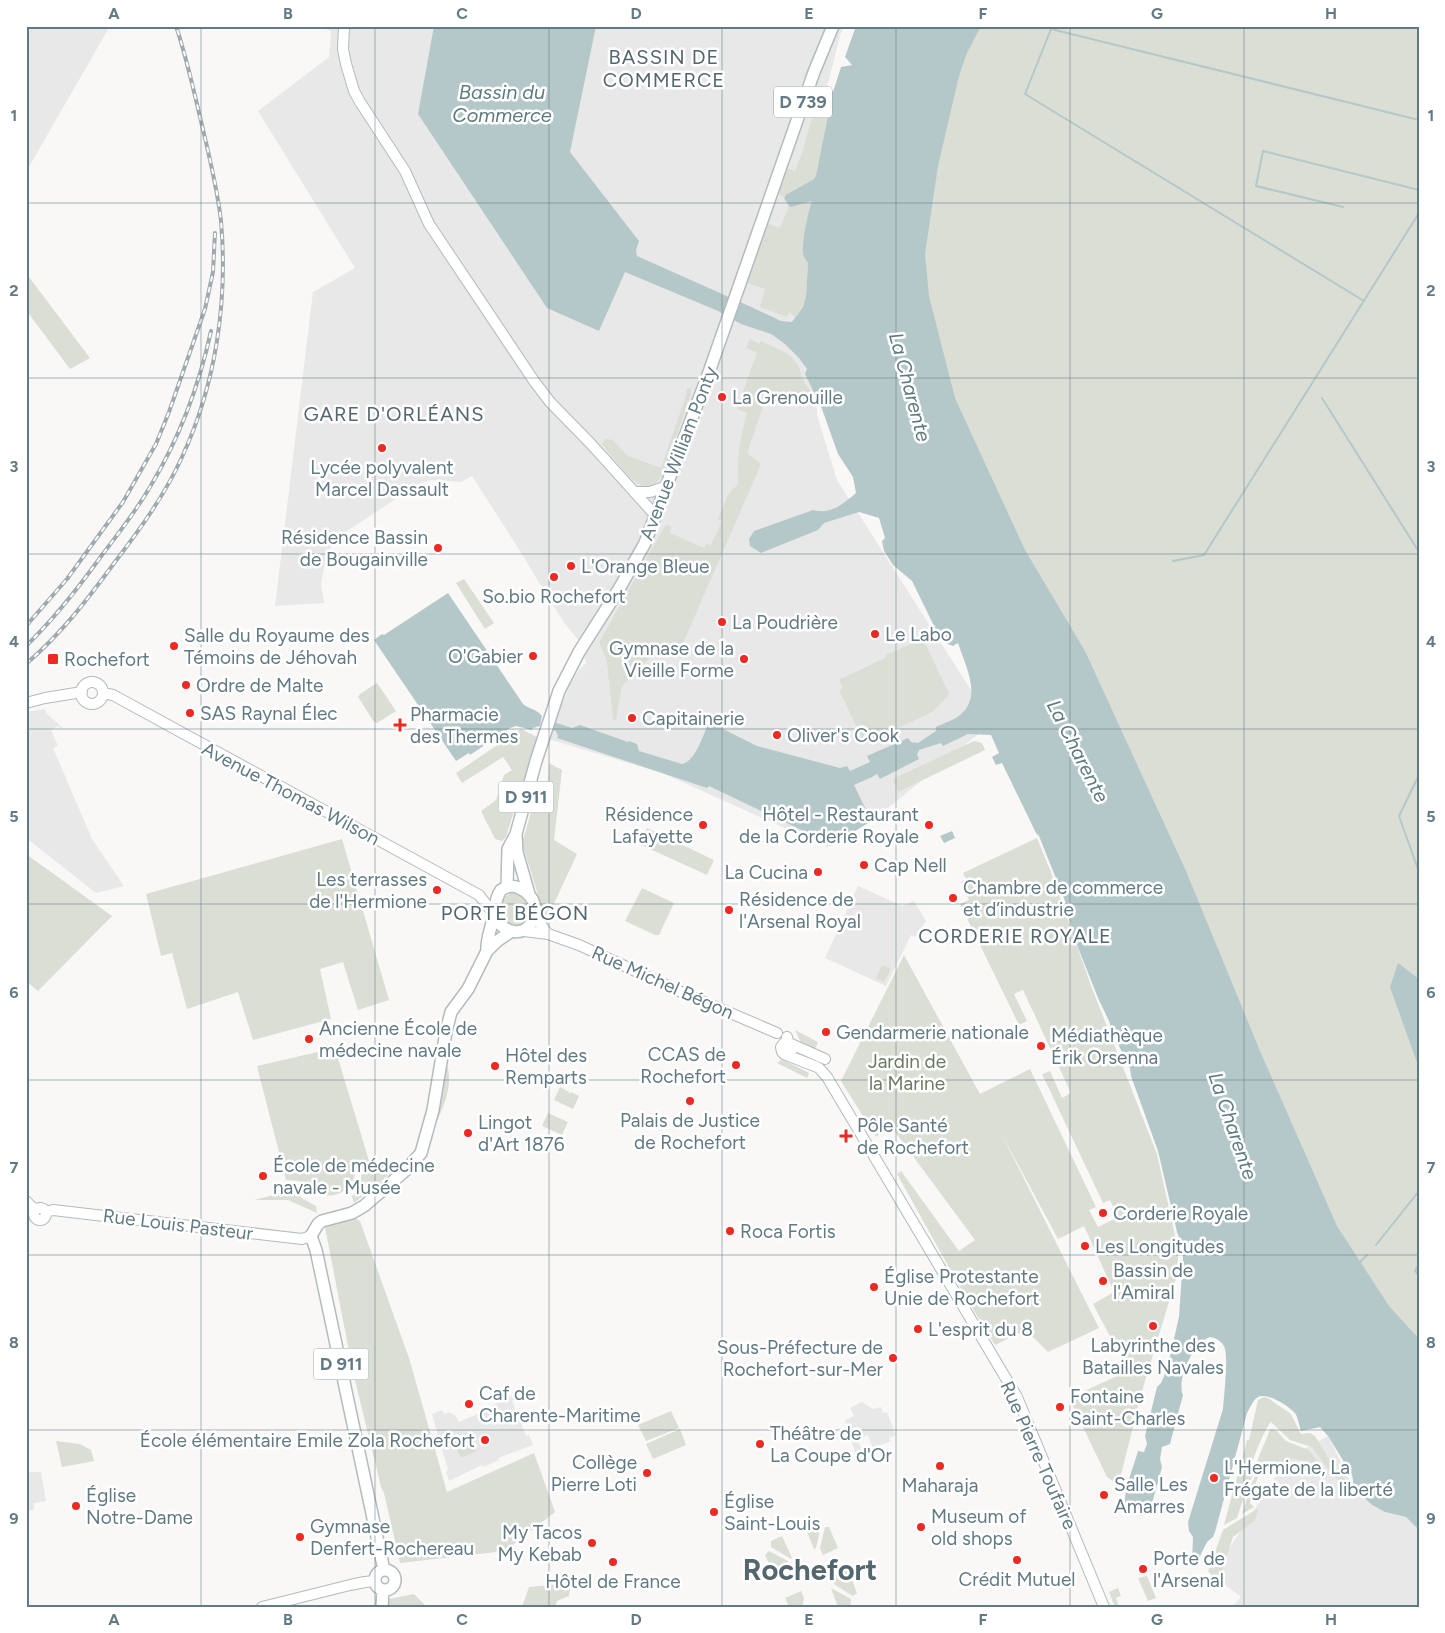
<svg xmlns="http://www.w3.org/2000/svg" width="1445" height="1633" font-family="Figtree,sans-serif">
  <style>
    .built { fill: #e7e8e7 }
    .green { fill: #daded5 }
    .water { fill: #b5c8c9 }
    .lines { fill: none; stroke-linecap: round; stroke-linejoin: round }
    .stream { stroke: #b5c8c9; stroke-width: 2 }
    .secondary-casing { stroke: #b2bbbe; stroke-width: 12 }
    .primary-casing { stroke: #b3bbbe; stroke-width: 14 }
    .secondary { stroke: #fff; stroke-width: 10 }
    .primary { stroke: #fff; stroke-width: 11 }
    .rail-casing { stroke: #9faaae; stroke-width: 4 }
    .rail { stroke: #fff; stroke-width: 2; stroke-dasharray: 5.5; stroke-linecap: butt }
    .grid { fill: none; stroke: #627a83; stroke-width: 1; stroke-opacity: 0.55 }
    .poi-dot { fill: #ed2922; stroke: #fff; stroke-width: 2 }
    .labels { text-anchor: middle; stroke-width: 5; stroke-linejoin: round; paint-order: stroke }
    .shield { fill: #fff; stroke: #91a2a8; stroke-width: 1 }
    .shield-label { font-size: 18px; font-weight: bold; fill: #627a83 }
    .poi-label { font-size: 19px; fill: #627a83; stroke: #fff; text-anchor: start }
    .street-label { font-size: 19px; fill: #627a83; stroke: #fff }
    .park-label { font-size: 19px; fill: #6b7a62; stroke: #fff }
    .neighbourhood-label { font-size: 20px; letter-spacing: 1px; fill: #55676e; stroke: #fff }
    .water-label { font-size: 20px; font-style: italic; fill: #5d7b7d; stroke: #fff }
    .town-label { font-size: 29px; font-weight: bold; fill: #55676e; stroke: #fff }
    .neatline { fill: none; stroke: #627a83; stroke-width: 2 }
    .grid-label { font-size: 16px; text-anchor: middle; font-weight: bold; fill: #627a83 }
  </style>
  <rect width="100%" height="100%" fill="#f9f8f6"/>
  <path class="built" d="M26,26h84l-84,146z
    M317,26h527l-4,10 -58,228 35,88v63l20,65 155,243 -115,94 -50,30 -165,-74 -114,-34 22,-54 9,-15 7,-7 -6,-21 -14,-17 -21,-32 -23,-39 -50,-78 -11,6 -29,-2 -12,3 -82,54 -7,9 -6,17 -4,21 3,19 -49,3 38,-314 42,-24 -97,-157 71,-54 2,-26z
    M45,709l1,4 16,14 -2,2 -1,-3 -8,4 7,16 -5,2 39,91 32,47 -28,7 -70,-55v-126z
    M858,886l44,20 12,-5 12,20 -10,16 -5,-2 -25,51 -61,-28z
    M512,1396l2,4 -2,1 14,35 3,-1 4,10 -35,13 1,2 -16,7 -1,-2 -33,16 -3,-10 2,-1 -16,-56 10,-4 2,4 5,-2 7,4 3,6 33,-14 -1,-2z
    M862,1402l11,7 8,-2 2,6 4,-1 9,23 -7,3 2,3 -18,7 -5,-13 -10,4 4,14 -6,3 -11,-36 9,-4 -4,-8z
    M1328,1436l25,51 19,18 13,7 21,5 13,13v77h-199l13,-1 8,-9 -29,-22 76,-117z
    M26,1472h15l5,29 -12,2v7l-8,1z"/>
  <path class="green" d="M955,26h464v1348l-87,-109 -326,-694 -96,-289z
    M822,106l7,4 -13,65 -2,4 -29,18 -8,-3 9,-26 9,3 7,-18 12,-42 7,3z
    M812,201l-6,95 -3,11 -8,10 -6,-5 -2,5 -27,-10 5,-18 -18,-6 19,-60 14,5 9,-22z
    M26,273l64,85 -20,11 -44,-59z
    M750,339l9,5 2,-3 29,14 9,12 3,11 9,14 -46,9 -18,52 14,11 -81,186 -17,-5 -41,41 -6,34 -3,-1 -6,-58 -7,-16v-4l66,-117 5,3 -1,6 34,15 3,-4 4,1 11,-24 -4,-2 10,-24 10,-11c-1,-27 2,-46 9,-71l-10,-4 20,-57 -11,-4z
    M688,388h3v6l-27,78c-4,6 -7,12 -14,14 -14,6 -39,-32 -48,-42l3,-5 8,1 15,16 33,12 25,-72v-5z
    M464,579l30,44 -9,6 -29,-46z
    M923,639l26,55 -15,17 -69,33 -26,-54 4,-2 -4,-8 48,-23 -1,-2z
    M377,683l19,28 -19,12 -3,-1 -16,-25 2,-3z
    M521,729l16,8 -31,100 -4,4 -7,-2 -14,-28 15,-11 8,-25 8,-5 -9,-13 -41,26 -6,-10z
    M974,741l8,2 3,7 -87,42 -5,-13z
    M549,763l13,7 -8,70 23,14 -31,67 -24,-78 15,-51 11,-7z
    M647,828l67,32 -7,15 -68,-31z
    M1037,838l14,34 39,111 67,171 21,95v23l-36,119 -23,92 -2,1 -10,-7 -38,-79 57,-26v-5l-33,-63 21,-12 -30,-66 -26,13 -58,-108 99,197 -51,24 -22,-22 -31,15 -30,-49 -68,-122 4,-3 58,80 16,-11 -85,-115 -14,12 -35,-56 63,-126 76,139 50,-25 66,138 -7,3 9,17 20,-10 -8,-17 -7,3 -61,-129 8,-3 12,27 9,-5 -48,-103 -9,4 13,27 -8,4 -59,-121 9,-4 -8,-18 5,-3 -3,-6z
    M342,839l47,161 -31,10 -15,-48 -23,7 11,50 -78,21 -15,-48 -51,17 -15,-56 -11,3 -15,-62z
    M26,854l86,62 -74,75 -12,-10z
    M642,888l32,15 -15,32h-4l-30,-14z
    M513,892c13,1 15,13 18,23 -12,14 -13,14 -29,5l-3,-8 5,-15z
    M882,965l9,4 -7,13 -8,-4z
    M795,1030l23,12 -3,7 -14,-6z
    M335,1048l34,113 -11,2c-2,9 -4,19 -11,25 -9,10 -26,9 -37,3 -4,-2 -8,-7 -11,-10l-13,-1 -29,-114z
    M782,1059l27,14 -2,5 -30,-15z
    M446,1063c8,18 -1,41 -9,58z
    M560,1087l9,5 1,2 1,-2 8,4 -6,13 -19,-9z
    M548,1113l20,9 -6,13 -20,-9z
    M402,1161v3l-48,39 -2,-7 5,-5 6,-20z
    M294,1190l9,9 13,7 1,7 -29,-13h-34z
    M355,1218l5,3 49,137 38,134 87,-39 21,59 -50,39 -105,12 -16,-70 -3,-6 -28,-115 -28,-145z
    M1264,1397l4,1 23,16 10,20 9,-1 5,3 20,33 11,10 3,11 -18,-17 -19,-26 -22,-7 -19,-18c-4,3 -17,33 -18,39 -1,5 1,11 -1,16 -5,13 -11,27 -15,41l-13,7 23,-85h2l9,-40z
    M671,1411l8,17 -33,13 -8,-16z
    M680,1429l6,16 -33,14 -7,-15z
    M1272,1429l5,2 9,10 23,9 12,16 -29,-8 -5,14 -15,-3 -3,4h-10l-9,30 4,4 -12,7 10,-32 5,-8v-13l13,-31z
    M467,1433l4,8 -15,7 -3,-8z
    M56,1441l24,3 11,6 3,11 -32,6z
    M472,1443l4,8 -15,7 -4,-8z
    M1257,1509l1,1 -3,10 -22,17 -15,45 -10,-11 15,-41z
    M814,1523l7,3 -5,22 -2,1 -9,-22z
    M825,1527h4l9,21 -15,7 -3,-7z
    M782,1536l10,22 -1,1 -20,-12v-6z
    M769,1551l19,10 3,8 -16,7 -10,-21z
    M848,1570l9,23 -4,3 -18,-11 -3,-8z
    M1147,1576l9,22 -8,3 -10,-23z
    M571,1583l-2,13 -12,5 -2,6h-33l7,-20z
    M831,1588l20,11 -1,8h-12z
    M1118,1588l3,8 -5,2 3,9h-4l-6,-15z
    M801,1591l3,7 -2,9h-13l-4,-9z
    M414,1594l13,13h-38v-8z"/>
  <path class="water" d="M434,26h162l-26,126 69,89 -3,9 1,6 112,50 32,15 11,1 11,-15 3,-11 2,-33c-2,-3 -5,-6 -5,-11 -1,-9 5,-41 9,-51l-21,6 -2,-1 -5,-8 2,-3 28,-16 2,-4 13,-65c-5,-7 -3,-12 -1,-20l5,2 8,-25 11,-2 -7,-8 11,-31h125l-14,27 -8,23 -21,90 -13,88 4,42 26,102 70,152 60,101 101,220 74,180 77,175 52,80 30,33v191l-13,-13 -21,-5 -13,-7 -19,-18v-7l-1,-5 -24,-39 -8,-9 -19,4c-2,-6 -3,-15 -7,-19 -7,-7 -27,-20 -36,-15 -5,3 -8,11 -11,16l-32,119 -2,5 -6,5 -10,20 -5,-2 1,-23 -4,-6 -1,-9 35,-113c1,-13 5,-49 2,-60 -2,-7 -8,-11 -15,-12 -16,4 -34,43 -27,58l-13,49 -8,3 -2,12 2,8 -13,47c-12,4 -25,0 -24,-16 1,-13 9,-33 13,-47l6,1 3,-8 -2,-8 12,-49 4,-4 6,-14 12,-52 4,-58 -1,-14 -5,-13 -19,-81 -27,-75 -1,-8 -18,-36 -3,-11 -11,-23 -25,-63 -8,-34 -26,-65 -3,-3 -34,-70 -6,2 -4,-8 7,-4 -8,-18 -23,-1 -25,12 -2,-3 -22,7 -2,5 2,4 -39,20 -3,-5 -5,3 -18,8 16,33h2l1,2 -42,26 -5,-2 2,-4 -11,-5 -1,2 -107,-51 -2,2 -150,-50 1,-2 -2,-5 -5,-1 3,-8 18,6 8,-3 48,17 1,-1 8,3 2,7 43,13c13,-2 22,-31 27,-42l48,24 83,22 7,-2 3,5 20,-9 -3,-6 41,-18 3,4 7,1 18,-12v-4c8,-4 18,-7 24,-12 23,-18 5,-50 -2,-72l-5,3 -8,-3 -6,-7 -27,-55 -19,-16 -9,-14 -2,-10 3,-3 -6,-20 -20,-6 -35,11 -6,7 -57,23 -11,-7 -1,-7 5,-8 59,-21c18,5 30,-6 43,-17l-3,-16 -15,-23 -16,-45 -17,-35 2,-5 -8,-11 -14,-14 -14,-10 -30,-10 -23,-13 -93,-39 -26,59 -52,-23 -129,-194z
    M448,593l75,111c6,5 14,5 19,12l-2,10 -7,2 -1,2 -16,-4 -6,2 -40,27 -1,-2 -13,8 -82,-121 8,-6 2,1z
    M952,831l3,7 -11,5 -4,-7z
    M1398,963l21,16v89l-29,-81z"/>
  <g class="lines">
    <path class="stream" d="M1343,207l-87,-21 7,-35 156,39
      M1364,301l-339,-207 26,-65 368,91
      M1322,398l97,154
      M1173,561l31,-6 215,-342
      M1419,775l-20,41 20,56
      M1376,1245l43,-54
      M1360,1262l7,-7
      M1419,1264l-4,7 4,4"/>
    <g class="secondary-casing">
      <path id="secondary" d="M344,26l-1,23 3,15 8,27 6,11 45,69 24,53 105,157 16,21 41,42 65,72
        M634,492h16l17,-6
        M81 693a11 11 0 1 1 22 0a11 11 0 1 1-22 0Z
        M103,693l10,2 366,200 14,18
        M26,703l19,-5 37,-6
        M535,917l13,17
        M524,931l24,3 31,11 100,46 98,42
        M787,1037l1,5c4,2 5,6 3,10l-5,2 -4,-2 -1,-5 3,-4 4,-1
        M789,1043l36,16
        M784,1054l33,13
        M819,1068l8,9 190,320 87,210
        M26,1201l9,9
        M34 1214a6 6 0 1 1 12 0a6 6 0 1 1-12 0Z
        M45,1212l8,-2 249,29 9,-3
        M262,1607l88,-22 15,-3 10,-1"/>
    </g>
    <g class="primary-casing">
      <path id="primary" d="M516,835l1,17 12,42
        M507,887l1,-38 8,-15 20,-73 23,-70 20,-39 40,-63 26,-46 63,-168 106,-303 19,-46
        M487,951c-1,-12 4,-21 6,-33 3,-10 1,-18 8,-28 6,-4 12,-5 18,-2 37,17 3,69 -25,29
        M384,1570l-68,-320 -5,-14 7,-12 4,-3 30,-8 12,-7 42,-36 15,-17 12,-43 13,-78 5,-20 17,-23 19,-38 10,-10 15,-10
        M375 1580a10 10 0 1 1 20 0a10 10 0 1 1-20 0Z
        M382,1607l1,-17"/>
    </g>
    <use href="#secondary" class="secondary"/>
    <use href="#primary" class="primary"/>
    <g class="rail-casing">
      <path id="rail" d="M26,626l41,-47 56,-77 33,-58 13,-32 36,-103 8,-37 2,-39
        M26,646c29,-28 53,-59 76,-91 17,-22 34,-44 48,-68 29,-48 49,-101 61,-156
        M26,664c36,-31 61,-64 89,-102 25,-33 50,-67 67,-105 34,-73 46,-156 39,-236 -4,-35 -13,-70 -21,-104 -7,-30 -14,-61 -24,-91"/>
    </g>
    <use href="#rail" class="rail"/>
  </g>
  <path class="grid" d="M201,26v1581M375,26v1581M549,26v1581M722,26v1581M896,26v1581M1070,26v1581M1244,26v1581M26,203h1393M26,378h1393M26,554h1393M26,729h1393M26,904h1393M26,1080h1393M26,1255h1393M26,1430h1393"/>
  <g class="poi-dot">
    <circle cx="722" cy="397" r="5"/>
    <circle cx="382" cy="448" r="5"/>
    <circle cx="438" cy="548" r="5"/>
    <circle cx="571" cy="566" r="5"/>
    <circle cx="554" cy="577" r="5"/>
    <circle cx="722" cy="622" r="5"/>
    <circle cx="875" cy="634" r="5"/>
    <circle cx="174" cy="646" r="5"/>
    <circle cx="533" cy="656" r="5"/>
    <rect x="47" y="653" width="12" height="12" rx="2.5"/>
    <circle cx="744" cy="659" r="5"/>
    <circle cx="186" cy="685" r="5"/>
    <circle cx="190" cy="713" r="5"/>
    <circle cx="632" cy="718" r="5"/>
    <path d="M397.5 717.5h5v5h5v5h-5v5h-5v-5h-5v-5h5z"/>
    <circle cx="777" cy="735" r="5"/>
    <circle cx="703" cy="825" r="5"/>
    <circle cx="929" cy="825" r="5"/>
    <circle cx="864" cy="865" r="5"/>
    <circle cx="818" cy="872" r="5"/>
    <circle cx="437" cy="890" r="5"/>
    <circle cx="953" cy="898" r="5"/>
    <circle cx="729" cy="910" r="5"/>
    <circle cx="826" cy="1032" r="5"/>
    <circle cx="309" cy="1039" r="5"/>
    <circle cx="1041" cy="1046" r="5"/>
    <circle cx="736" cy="1065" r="5"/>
    <circle cx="495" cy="1066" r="5"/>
    <circle cx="690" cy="1101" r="5"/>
    <circle cx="468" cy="1133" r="5"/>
    <path d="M843.5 1128.5h5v5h5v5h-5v5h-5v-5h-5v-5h5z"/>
    <circle cx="263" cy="1176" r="5"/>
    <circle cx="1103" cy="1213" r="5"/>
    <circle cx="730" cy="1231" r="5"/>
    <circle cx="1085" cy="1246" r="5"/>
    <circle cx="1103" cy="1281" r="5"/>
    <circle cx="874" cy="1287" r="5"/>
    <circle cx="1153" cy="1326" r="5"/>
    <circle cx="918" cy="1329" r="5"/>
    <circle cx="893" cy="1358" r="5"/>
    <circle cx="469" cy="1404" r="5"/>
    <circle cx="1060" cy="1407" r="5"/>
    <circle cx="485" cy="1440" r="5"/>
    <circle cx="760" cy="1444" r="5"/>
    <circle cx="940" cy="1466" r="5"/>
    <circle cx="647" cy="1473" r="5"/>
    <circle cx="1214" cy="1478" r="5"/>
    <circle cx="1104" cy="1495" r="5"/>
    <circle cx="76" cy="1506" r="5"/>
    <circle cx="714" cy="1512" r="5"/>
    <circle cx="921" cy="1527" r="5"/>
    <circle cx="300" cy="1537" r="5"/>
    <circle cx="592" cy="1543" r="5"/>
    <circle cx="1017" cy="1560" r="5"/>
    <circle cx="613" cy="1562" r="5"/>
    <circle cx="1143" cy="1569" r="5"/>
  </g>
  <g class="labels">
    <g class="shield">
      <rect x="774" y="86.5" width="58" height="31" rx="4"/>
      <rect x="498.5" y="781.5" width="55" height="31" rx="4"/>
      <rect x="313.5" y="1348.5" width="55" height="31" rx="4"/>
    </g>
    <g class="shield-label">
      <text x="803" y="108">D 739</text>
      <text x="526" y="803">D 911</text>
      <text x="341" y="1370">D 911</text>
    </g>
    <g class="poi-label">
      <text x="732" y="404">La Grenouille</text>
      <text x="382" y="474" text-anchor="middle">Lycée polyvalent<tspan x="382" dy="22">Marcel Dassault</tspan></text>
      <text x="428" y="544" text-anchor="end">Résidence Bassin<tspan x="428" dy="22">de Bougainville</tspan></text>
      <text x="581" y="573">L'Orange Bleue</text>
      <text x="554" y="603" text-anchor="middle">So.bio Rochefort</text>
      <text x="732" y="629">La Poudrière</text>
      <text x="885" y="641">Le Labo</text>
      <text x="184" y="642">Salle du Royaume des<tspan x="184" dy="22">Témoins de Jéhovah</tspan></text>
      <text x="734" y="655" text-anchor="end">Gymnase de la<tspan x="734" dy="22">Vieille Forme</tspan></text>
      <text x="523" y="663" text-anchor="end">O'Gabier</text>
      <text x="64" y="666">Rochefort</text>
      <text x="196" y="692">Ordre de Malte</text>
      <text x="200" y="720">SAS Raynal Élec</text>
      <text x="410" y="721">Pharmacie<tspan x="410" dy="22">des Thermes</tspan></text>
      <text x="642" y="725">Capitainerie</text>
      <text x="787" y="742">Oliver's Cook</text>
      <text x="693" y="821" text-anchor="end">Résidence<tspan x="693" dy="22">Lafayette</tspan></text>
      <text x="919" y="821" text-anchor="end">Hôtel - Restaurant<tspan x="919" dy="22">de la Corderie Royale</tspan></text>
      <text x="874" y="872">Cap Nell</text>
      <text x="808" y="879" text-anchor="end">La Cucina</text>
      <text x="427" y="886" text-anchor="end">Les terrasses<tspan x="427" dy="22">de l'Hermione</tspan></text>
      <text x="963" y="894">Chambre de commerce<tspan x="963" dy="22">et d’industrie</tspan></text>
      <text x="739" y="906">Résidence de<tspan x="739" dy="22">l'Arsenal Royal</tspan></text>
      <text x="319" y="1035">Ancienne École de<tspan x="319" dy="22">médecine navale</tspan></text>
      <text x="836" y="1039">Gendarmerie nationale</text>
      <text x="1051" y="1042">Médiathèque<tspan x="1051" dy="22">Érik Orsenna</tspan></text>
      <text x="726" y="1061" text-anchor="end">CCAS de<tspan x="726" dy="22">Rochefort</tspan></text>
      <text x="505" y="1062">Hôtel des<tspan x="505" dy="22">Remparts</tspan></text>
      <text x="690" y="1127" text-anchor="middle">Palais de Justice<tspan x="690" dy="22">de Rochefort</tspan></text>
      <text x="478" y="1129">Lingot<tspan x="478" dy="22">d'Art 1876</tspan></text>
      <text x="857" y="1132">Pôle Santé<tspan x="857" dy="22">de Rochefort</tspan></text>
      <text x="273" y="1172">École de médecine<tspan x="273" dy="22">navale - Musée</tspan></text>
      <text x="1113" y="1220">Corderie Royale</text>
      <text x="740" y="1238">Roca Fortis</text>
      <text x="1095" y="1253">Les Longitudes</text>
      <text x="1113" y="1277">Bassin de<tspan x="1113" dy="22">l'Amiral</tspan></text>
      <text x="884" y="1283">Église Protestante<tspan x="884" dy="22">Unie de Rochefort</tspan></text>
      <text x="928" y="1336">L'esprit du 8</text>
      <text x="1153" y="1352" text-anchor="middle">Labyrinthe des<tspan x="1153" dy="22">Batailles Navales</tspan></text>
      <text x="883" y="1354" text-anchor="end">Sous-Préfecture de<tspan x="883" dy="22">Rochefort-sur-Mer</tspan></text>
      <text x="479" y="1400">Caf de<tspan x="479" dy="22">Charente-Maritime</tspan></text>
      <text x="1070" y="1403">Fontaine<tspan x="1070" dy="22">Saint-Charles</tspan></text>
      <text x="770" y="1440">Théâtre de<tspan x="770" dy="22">La Coupe d'Or</tspan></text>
      <text x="475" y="1447" text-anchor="end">École élémentaire Emile Zola Rochefort</text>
      <text x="637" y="1469" text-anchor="end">Collège<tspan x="637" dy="22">Pierre Loti</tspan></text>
      <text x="1224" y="1474">L'Hermione, La<tspan x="1224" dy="22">Frégate de la liberté</tspan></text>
      <text x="1114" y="1491">Salle Les<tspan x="1114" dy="22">Amarres</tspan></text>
      <text x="940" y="1492" text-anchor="middle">Maharaja</text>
      <text x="86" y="1502">Église<tspan x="86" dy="22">Notre-Dame</tspan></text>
      <text x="724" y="1508">Église<tspan x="724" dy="22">Saint-Louis</tspan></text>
      <text x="931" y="1523">Museum of<tspan x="931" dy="22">old shops</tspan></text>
      <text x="310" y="1533">Gymnase<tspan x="310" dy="22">Denfert-Rochereau</tspan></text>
      <text x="582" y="1539" text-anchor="end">My Tacos<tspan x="582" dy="22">My Kebab</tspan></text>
      <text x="1153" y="1565">Porte de<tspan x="1153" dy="22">l'Arsenal</tspan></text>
      <text x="1017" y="1586" text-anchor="middle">Crédit Mutuel</text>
      <text x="613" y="1588" text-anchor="middle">Hôtel de France</text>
    </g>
    <g class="street-label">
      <text transform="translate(678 453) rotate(-69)" y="7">Avenue William Ponty</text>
      <text transform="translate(291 793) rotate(28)" y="7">Avenue Thomas Wilson</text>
      <text transform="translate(663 982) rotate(24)" y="7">Rue Michel Bégon</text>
      <text transform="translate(178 1224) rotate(7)" y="7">Rue Louis Pasteur</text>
      <text transform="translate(1039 1455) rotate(66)" y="7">Rue Pierre Toufaire</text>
    </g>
    <g class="park-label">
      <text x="907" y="1068">Jardin de<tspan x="907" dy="22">la Marine</tspan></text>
    </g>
    <g class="neighbourhood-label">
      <text x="664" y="64">BASSIN DE<tspan x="664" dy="23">COMMERCE</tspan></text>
      <text x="394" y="421">GARE D'ORLÉANS</text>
      <text x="515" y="920">PORTE BÉGON</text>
      <text x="1015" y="943">CORDERIE ROYALE</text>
    </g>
    <g class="water-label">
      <text x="502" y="99">Bassin du<tspan x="502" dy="23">Commerce</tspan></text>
      <text transform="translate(910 387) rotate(75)" y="7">La Charente</text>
      <text transform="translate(1078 751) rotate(63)" y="7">La Charente</text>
      <text transform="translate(1233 1126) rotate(71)" y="7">La Charente</text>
    </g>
    <g class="town-label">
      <text x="810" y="1580">Rochefort</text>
    </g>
  </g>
  <rect width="1445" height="1633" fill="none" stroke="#ffffff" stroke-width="55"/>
  <rect x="28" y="28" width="1390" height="1578" class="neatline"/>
  <g class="grid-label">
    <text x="114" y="19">A</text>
    <text x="288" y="19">B</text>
    <text x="462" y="19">C</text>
    <text x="636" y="19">D</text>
    <text x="809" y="19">E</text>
    <text x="983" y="19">F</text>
    <text x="1157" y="19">G</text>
    <text x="1331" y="19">H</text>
    <text x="14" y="121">1</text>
    <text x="1431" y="121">1</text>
    <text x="14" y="296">2</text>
    <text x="1431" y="296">2</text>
    <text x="14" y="472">3</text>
    <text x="1431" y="472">3</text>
    <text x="14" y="647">4</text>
    <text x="1431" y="647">4</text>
    <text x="14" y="822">5</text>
    <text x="1431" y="822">5</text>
    <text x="14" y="998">6</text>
    <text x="1431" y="998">6</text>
    <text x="14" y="1173">7</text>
    <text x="1431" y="1173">7</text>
    <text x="14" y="1348">8</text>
    <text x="1431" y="1348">8</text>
    <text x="14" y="1524">9</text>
    <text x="1431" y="1524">9</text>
    <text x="114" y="1625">A</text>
    <text x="288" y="1625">B</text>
    <text x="462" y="1625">C</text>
    <text x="636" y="1625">D</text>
    <text x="809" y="1625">E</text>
    <text x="983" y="1625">F</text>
    <text x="1157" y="1625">G</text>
    <text x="1331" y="1625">H</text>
  </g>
</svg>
